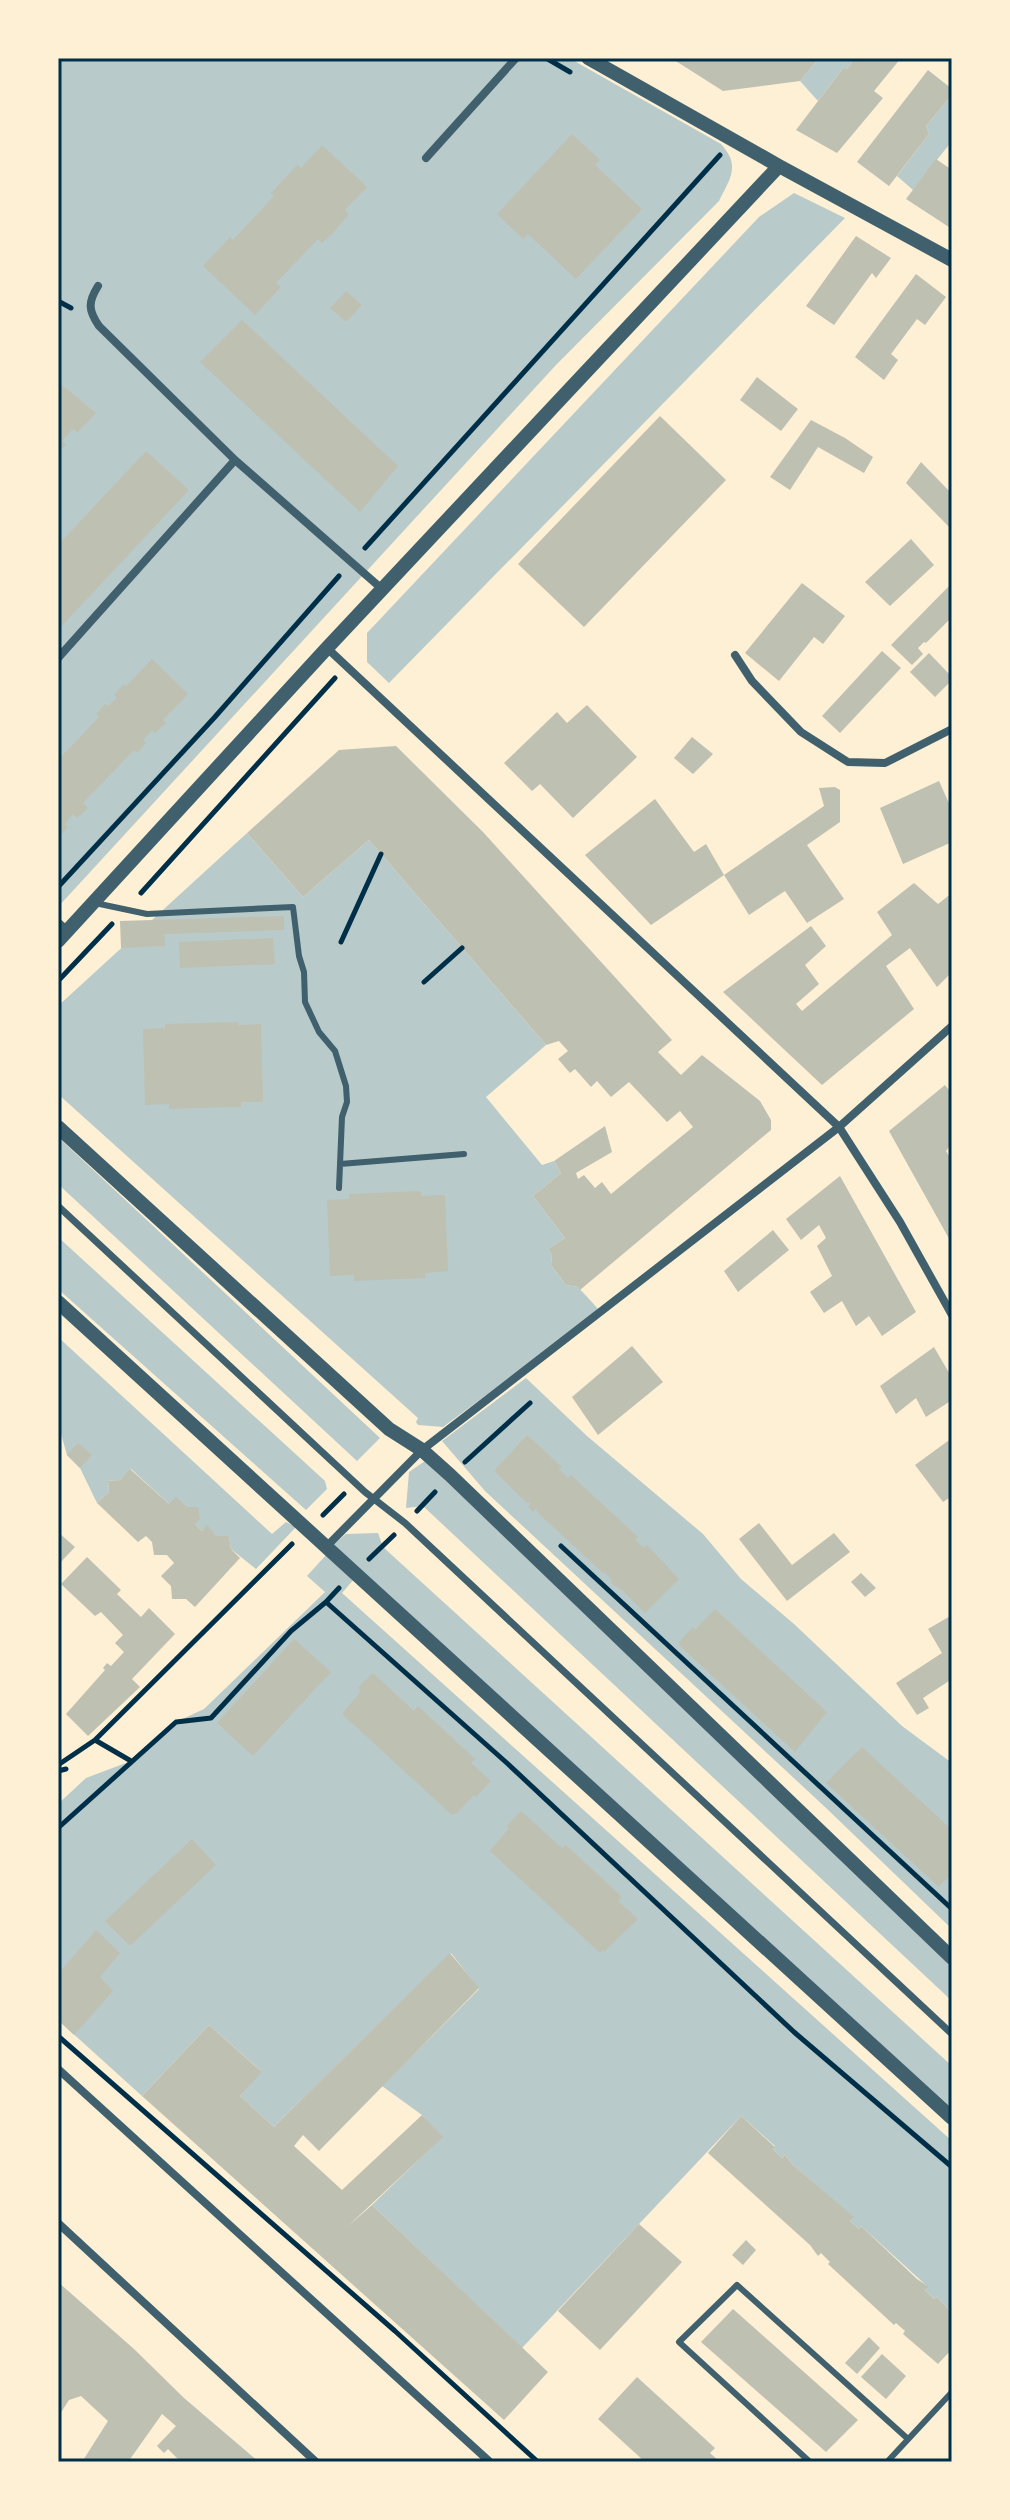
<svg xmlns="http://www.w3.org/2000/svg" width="1010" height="2520" font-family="Merriweather,serif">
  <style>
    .green { fill: #b9caca }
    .building { fill: #bec0b2 }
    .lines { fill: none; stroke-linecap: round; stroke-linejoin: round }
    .path { stroke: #003049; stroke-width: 5 }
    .service { stroke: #3f606c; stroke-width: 6 }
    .pedestrian { stroke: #3f606c; stroke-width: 7 }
    .minor { stroke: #3f606c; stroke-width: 8 }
    .tertiary { stroke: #3f606c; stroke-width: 14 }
    .neatline { fill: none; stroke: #003049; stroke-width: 3 }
  </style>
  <rect width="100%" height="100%" fill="#fdf0d5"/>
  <path class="green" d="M58,58h511l152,86c20,22 9,34 -2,57l-163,164 -498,542z
    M819,58h36l-8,11 -3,-2 -26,34 -18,-20z
    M952,95v46l-39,49 -16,-14 32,-42 -3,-8z
    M794,193l51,25 -456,465 -22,-21v-29l392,-416z
    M247,833l56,64 66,-57 177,205 -60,52 56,68 12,-4 7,12 -28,23 32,42 -17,11 4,6 -1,10 15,20 12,2 22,24 -157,116 -25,-2 -2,-3 2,-4 -360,-324v-88z
    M58,1137l322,301 -23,23 -299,-277z
    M58,1237l267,244 2,8 -21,21 -248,-221z
    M58,1337l214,197 14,-12 10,5 -40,42 -25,-20 -2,-13h-12l-10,-10 -5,5 -7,-7 -8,-17 -18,-3 -38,-35 -11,11 -12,1 1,11 -12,11 -17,-35 -13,-13 -9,-32z
    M526,1378l61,58 116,98 38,45 53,45 108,102 50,37v166l-127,-122 -340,-316 -43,-50z
    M428,1459l524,507v35l-529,-495 -17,2 3,-36z
    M378,1533l5,14 569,519v42l-265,-238 -354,-325 13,-11z
    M326,1555l29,23 -13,15 610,548v172l-15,-16 -3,2 -9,-9 3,-3 -67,-61 -2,3 -9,-8 3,-4 -60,-52 -8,-10 -3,3 -9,-9 2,-3 -34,-30 -219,232 -150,-143 70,-68 -20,-22 -40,-29 97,-97 -28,-36 -177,174 -34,-31 21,-25 -52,-46 -67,71 -84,-76v-216l28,-26 45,-17 45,-39 28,-13 121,-117 -18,-16z"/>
  <path class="building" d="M671,58h148l-19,23 -77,10z
    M855,58h46l-27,33 9,7 -46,55 -41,-23 48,-63 3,2z
    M928,70l24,19v6l-26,31 3,8 -40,52 -32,-24z
    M572,134l28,26 -5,5 47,44 -66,70 -48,-45 -5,5 -26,-25z
    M322,145l45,42 -22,23 4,4 -17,20 -10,9 -4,-4 -42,44 5,4 -26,28 -52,-49 27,-29 3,3 41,-44 -3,-3 26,-28 4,3z
    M936,159l16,11v59l-46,-30z
    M856,236l35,22 -15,20 -4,-5 -38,52 -28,-19z
    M916,274l30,23 -21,28 -8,-6 -26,35 7,6 -14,20 -29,-23z
    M346,291l16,14 -16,17 -16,-14z
    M242,320l156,146 -38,46 -160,-150z
    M757,377l41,32 -17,22 -41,-31z
    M58,382l38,31 -18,19 -5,-3 -11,12 4,4 -8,8z
    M660,416l66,64 -142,147 -66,-63z
    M811,420l34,18 28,19 -9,16 -46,-26 -28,43 -20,-13z
    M146,451l43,39 -131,140v-85z
    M921,462l31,32v36l-46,-47z
    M911,539l23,26 -44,41 -25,-24z
    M802,583l43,33 -22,28 -9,-7 -35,44 -34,-28z
    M952,583v34l-26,26 -2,-1 -6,6 5,6 -11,11 -21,-20z
    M882,651l19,17 -61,65 -18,-17z
    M929,653l23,24v3l-17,17 -25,-25z
    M152,659l36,35 -25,26 3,3 -11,10 -3,-3 -9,10 3,3 -9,10 -3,-3 -51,53 5,5 -11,10 -4,-4 -8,10 3,3 -10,11v-78l41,-43 -3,-3 9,-10 3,2 9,-8 -3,-3 10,-11 2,2z
    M587,705l50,52 -64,61 -33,-34 -8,7 -28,-28 53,-51 10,11z
    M692,737l21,17 -20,20 -19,-16z
    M396,746l87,86 189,208 -14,12 23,23 21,-20 58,46 11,19v10l-191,160 -2,-3 -12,-2 -15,-20 1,-10 -4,-6 17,-11 -32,-42 28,-23 -7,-12 51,-35 7,26 -36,21 2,6 6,-4 11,13 7,-6 9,12 82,-67 -13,-16 -13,11 -38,-40 -18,15 -14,-16 -6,6 -16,-18 -5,4 -12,-14 10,-8 -9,-10 -13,4 -177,-205 -66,57 -56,-64 92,-83z
    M939,781l13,29v32l-49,22 -23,-56z
    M835,787l5,3v32l-33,23 37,54 -37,24 -22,-32 -36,24 -25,-40 100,-69 -5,-18z
    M655,799l39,53 12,-8 18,31 -73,50 -66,-70z
    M914,883l24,21 14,-11v79l-15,15 -27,-39 -24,18 28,43 -92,76 -99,-93 88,-66 15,20 -21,19 14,19 -23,20 6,7 90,-76 -15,-23z
    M284,916v14l-120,4 1,12 -44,2 -1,-27z
    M273,938l2,26 -95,4 -1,-26z
    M238,1022v3l23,-1 2,78h-22v5l-46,1 -26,1v-5l-24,1 -2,-76 22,-1v-4z
    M945,1085l7,9v38l-3,3 3,8 -6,8 6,10v83l-63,-113z
    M840,1176l76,136 -34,24 -13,-20 -13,10 -14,-25 -18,12 -14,-21 22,-16 -15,-30 9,-8 -7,-13 -18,15 -15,-21z
    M421,1191v5l24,-1 3,76 -23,2v5l-71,3v-6l-24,1 -3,-76 22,-1v-5z
    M773,1230l16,20 -51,42 -14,-21z
    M632,1346l31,36 -65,53 -26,-38z
    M934,1347l18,31v22l-26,17 -10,-19 -20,16 -16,-28z
    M527,1435l35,32 -3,2 9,9 3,-3 67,62 -3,3 9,8 3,-3 32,34 -34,34 -23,-23 -11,-7 1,-3 -8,-8 -1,1 -67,-62 2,-1 -2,-2 -3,4 -5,-5 3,-4 -2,-1 -2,1 -33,-32z
    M952,1438v58l-9,6 -28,-37z
    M78,1443l14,12 -12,13 -13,-13z
    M130,1469l39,35 7,-7 11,10h11l2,12 -5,5 7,7 5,-6 10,11h12l2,13 9,9 -45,49 -9,-8h-14l-1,-13 -10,-10 13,-13 -7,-8h-13l-2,-13 -6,-6 -8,6 -41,-39 12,-11 -1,-11 12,-1z
    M759,1523l33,42 42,-32 16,19 -63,49 -48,-62z
    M58,1532l17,15 -17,18z
    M87,1557l34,33 -4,4 24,23 8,-9 26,26 -43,45 8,8 -52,49 -22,-22 39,-44 -2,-2 4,-5 4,3 13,-14 -9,-9 8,-8 -22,-23 -6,4 -34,-32z
    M861,1573l15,15 -11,9 -14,-15z
    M715,1609l112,103 -32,40 -115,-106 -1,-4 14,-15 2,3z
    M952,1615v64l-29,19 6,10 -12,7 -21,-32 46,-30 -14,-24z
    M294,1639l37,33 -78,84 -36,-33z
    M373,1673l41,38 4,-5 57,53 -4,4 20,18 -15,16 -2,-2 -17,18 -5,2 -110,-101 19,-23 -3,-4z
    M862,1747l90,83v43l-13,14 -113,-104z
    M521,1811l41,37 4,-3 56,52 -4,4 20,18 -34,33 -1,-2 -3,3 -110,-102 19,-23 -2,-2z
    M192,1839l24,26 -86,81 -25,-25z
    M96,1930l24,23 -20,24 13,14 -39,44 -16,-15v-46z
    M450,1953l29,35 -160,163 -16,-16 -9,11 48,44 80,-75 21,22 -96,90 25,-22 176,167 -44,48 -362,-324 67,-71 53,47 -22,24 34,31z
    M741,2116l34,31 -2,2 9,9 3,-3 8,10 61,52 -4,4 9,8 2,-3 56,53 12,8 -4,3 9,9 3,-2 15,16v36l-14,15 -35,-30 2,-3 -9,-8 -2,2 -66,-61 2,-2 -9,-9 -3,3 -8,-11 -102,-92z
    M639,2224l43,38 -82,88 -42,-39z
    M746,2240l10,10 -13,15 -11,-10z
    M58,2282l76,67 50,49 75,64h-78l-13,-13 -4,4 -7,-7 19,-20 -14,-12 -34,48h-46l26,-41 -27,-25 -12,4 -11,17z
    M733,2309l125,111 -32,32 -125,-110z
    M869,2337l11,11 -23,26 -12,-11z
    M882,2354l24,22 -20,23 -25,-22z
    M637,2377l78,71 -5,5 10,9h-75l-47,-43z"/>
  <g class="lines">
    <path class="path" d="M546,58l24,14
      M58,301l13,7
      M365,548l355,-393
      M58,887l156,-169 125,-142
      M141,893l194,-215
      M341,942l40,-88
      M58,981l54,-57
      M424,982l38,-34
      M465,1462l65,-59
      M417,1511l18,-19
      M323,1515l21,-21
      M561,1546l391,363
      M369,1559l25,-24
      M326,1602l13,-14
      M95,1740l36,21
      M58,1765l37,-25 197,-196
      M58,1771l8,-2
      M58,1828l118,-106 35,-4 80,-87 35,-29 182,162 286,268 158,135
      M58,2036l337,295 143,131"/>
    <path class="service" d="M95,903l52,11 146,-7 6,49 5,16 1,30 14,30 16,19 11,35 1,16 -5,15 -3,71
      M58,921l10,9
      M340,1164l124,-10
      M810,2462l-131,-120 58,-57 171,154
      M887,2462l65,-70"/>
    <path class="pedestrian" d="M58,1206l307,286 40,31 547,511"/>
    <path class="minor" d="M426,158l90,-100
      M98,286c-10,16 -10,24 1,40l136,134 147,129
      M327,648l512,479 61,95 52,93
      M735,655l17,26 49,51 47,30 37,1 67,-34
      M58,658l177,-198
      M327,1546l95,-96 417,-323 113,-101
      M58,2069l432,393
      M58,2223l258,239"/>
    <path class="tertiary" d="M588,58l191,108 173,94
      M58,941l269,-293 452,-482
      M58,1127l331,302 33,21 28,25 502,483
      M58,1302l894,816"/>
  </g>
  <rect width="1010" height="2520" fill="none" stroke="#fdf0d5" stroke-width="120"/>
  <rect x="60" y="60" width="890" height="2400" class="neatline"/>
</svg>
